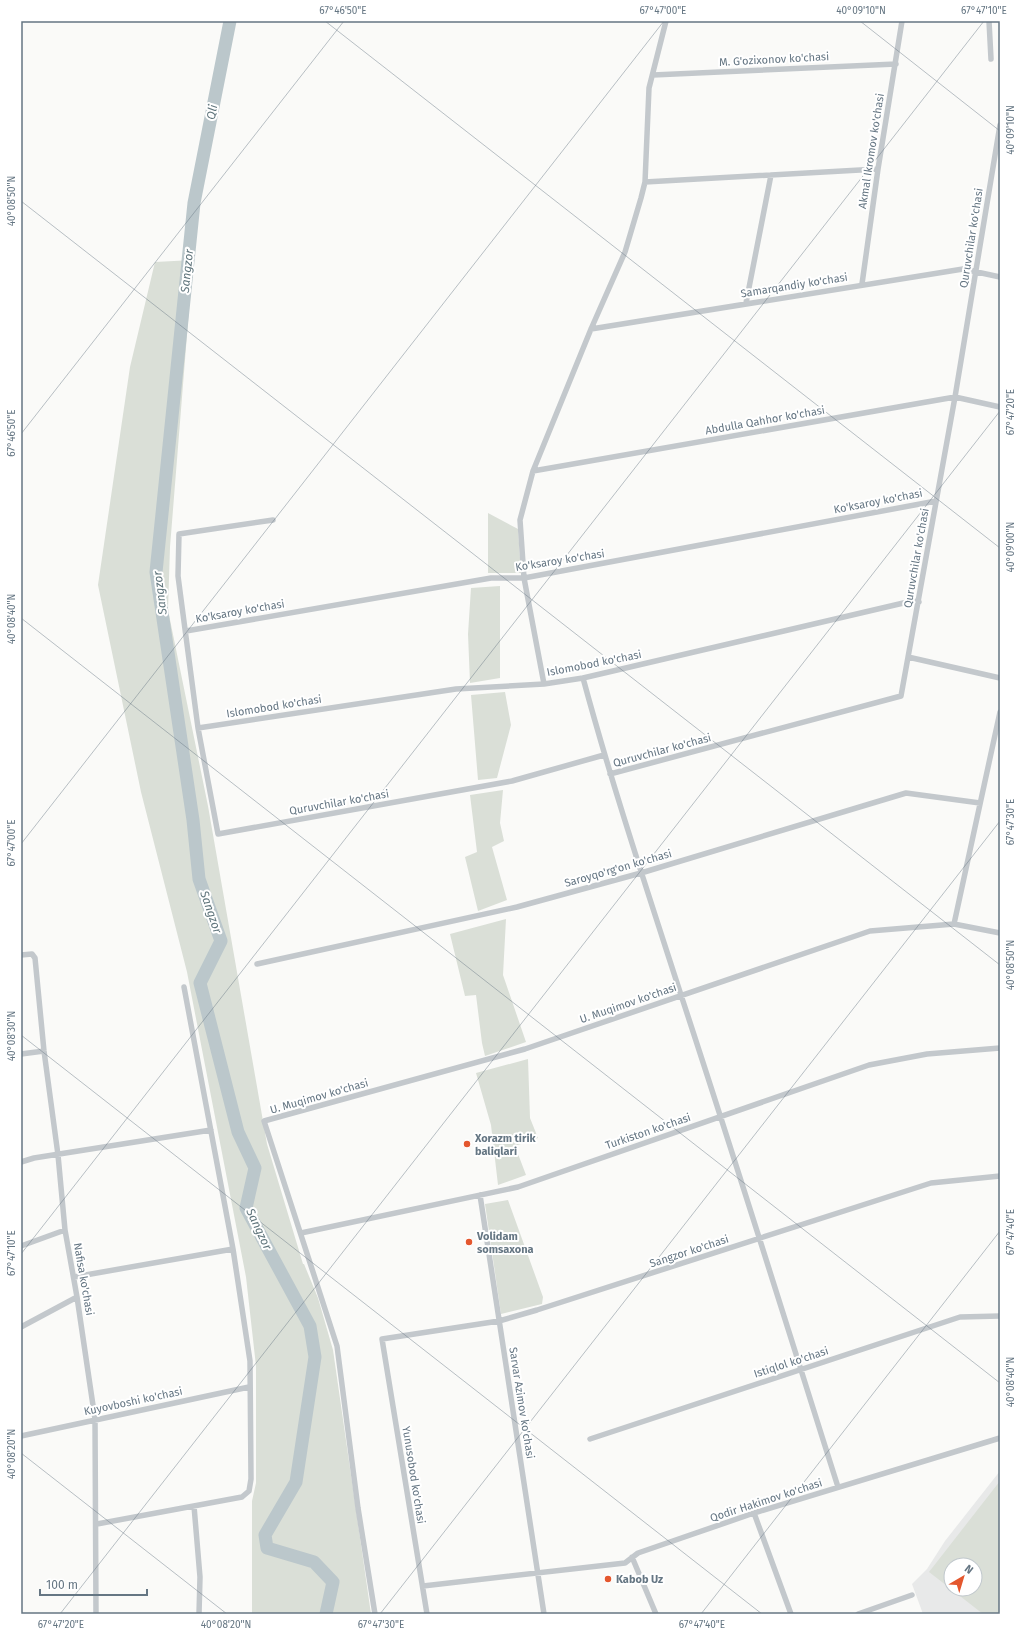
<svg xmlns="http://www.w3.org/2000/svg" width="1021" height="1635" font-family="'Fira Sans',sans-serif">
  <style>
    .built { fill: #e8e9e9; fill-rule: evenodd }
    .green { fill: #dadfd7 }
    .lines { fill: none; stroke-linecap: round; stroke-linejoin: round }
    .river { stroke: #bbc7cb; stroke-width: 13 }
    .minor { stroke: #c3c8cc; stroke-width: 5.5 }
    .ticks { fill: none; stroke: #657683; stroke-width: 1; stroke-opacity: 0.45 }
    .poi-dot { fill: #e4572e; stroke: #fff; stroke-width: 1.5 }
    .labels { text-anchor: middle; stroke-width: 4; stroke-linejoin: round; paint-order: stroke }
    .street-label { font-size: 11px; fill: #657683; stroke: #fff }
    .poi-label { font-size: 11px; font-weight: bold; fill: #657683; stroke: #fff; text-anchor: start }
    .water-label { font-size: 12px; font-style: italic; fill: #60757c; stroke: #fff }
    .neatline { fill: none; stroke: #657683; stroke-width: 1.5 }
    .ticks-label { font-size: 10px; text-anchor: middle; fill: #657683 }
  </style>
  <rect width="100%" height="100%" fill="#fafaf8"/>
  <path class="built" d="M1000,1471v143h-77l-11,-30 15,-15 18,-28zM951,1565h24v24h-24z"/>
  <path class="green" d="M193,260l-23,287 -2,63 40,196 59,338 36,120h1l14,34 15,52 38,264h-119v-113l4,-18v-117l-10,-89 -59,-305 -46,-180 -43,-207 32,-218 25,-105z
    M488,513l30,16 3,44h-33z
    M500,586v92l-30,5 -2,-49 3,-46z
    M505,692l6,33 -14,53 -19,2 -7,-85z
    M503,790l-3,33 4,18 -12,6 15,53 -29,11 -13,-54 12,-5 -7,-57z
    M506,919l-3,56 23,67 -41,14 -3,-13 -6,-48 -11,1 -15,-62z
    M528,1059l2,59 8,20 -23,8 11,29 -28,10 -7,-60 -15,-52z
    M508,1200l35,97 -1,7 -41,10 -16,-110z
    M1000,1481v130l-3,3h-14l-32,-25h24v-24h-24v24l-22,-17z"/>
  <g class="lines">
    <path class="river" d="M230,21l-36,182 -38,369 37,248 6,59 22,62 -21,42 38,149 17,36 -9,40 64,118 5,31 -19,125 -31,53 2,13 47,14 19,20 -7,32"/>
    <path class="minor" d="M989,21l2,38
      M653,75l243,-11
      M645,182l233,-13
      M862,284l16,-115 24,-148
      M746,303l25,-128
      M591,329l372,-60 37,8
      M533,471l422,-74 45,10
      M273,520l-94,14 -1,42 20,152 20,106 294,-53 92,-26
      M186,631l305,-53h33l412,-77
      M908,657l92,21
      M583,678c29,107 64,212 98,317 54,164 105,328 157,492
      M544,684l-20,-106 -4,-58 13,-49 58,-142 34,-77 16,-54 4,-16 4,-94 17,-67
      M198,728l258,-39 88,-5 39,-6 329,-77 7,1
      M610,774l291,-78 54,-299 45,-272
      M954,924l46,-212
      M21,955l11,-1 3,4 9,93 14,104 7,75 12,67 18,122 1,195
      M257,964l260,-57 124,-34 265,-80 74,10
      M21,1054l23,-3
      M21,1162l13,-4 177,-28
      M480,1195l64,419
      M301,1233l217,-46 351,-122 58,-11 73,-6
      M21,1246l44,-16
      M74,1277l159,-28
      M21,1327l56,-30
      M21,1436l228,-49
      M590,1439l370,-122 40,-1
      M194,1506l6,71 -1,37
      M754,1513l37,101
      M97,1524l145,-27 7,-6 2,-12 -1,-118 -17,-112 -49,-262
      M632,1557l24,57
      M423,1586l202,-23 13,-10 116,-40 246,-75
      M375,1614l-17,-106 -21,-162 -73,-225 261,-72 345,-118 84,-7 46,9
      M427,1614l-45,-275 117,-18 38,-11 394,-127 69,-7
      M858,1614l54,-19"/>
  </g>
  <path class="ticks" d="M325,21l675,527M860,21l140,110M21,24l2,-3M21,201l979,764M21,434l323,-413M21,618l979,765M21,844l643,-823M21,1035l741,579M21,1254l963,-1233M21,1453l206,161M60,1614l940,-1203M380,1614l620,-793M701,1614l299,-383"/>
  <g class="poi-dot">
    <circle cx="467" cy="1144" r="4"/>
    <circle cx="469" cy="1242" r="4"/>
    <circle cx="608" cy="1579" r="4"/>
  </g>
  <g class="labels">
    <g class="street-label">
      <text transform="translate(774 59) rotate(-3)" y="4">M. G'ozixonov ko'chasi</text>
      <text transform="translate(871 151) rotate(-81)" y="4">Akmal Ikromov ko'chasi</text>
      <text transform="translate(971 238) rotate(-81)" y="4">Quruvchilar ko'chasi</text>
      <text transform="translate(794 285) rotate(-9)" y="4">Samarqandiy ko'chasi</text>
      <text transform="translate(765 420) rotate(-10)" y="4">Abdulla Qahhor ko'chasi</text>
      <text transform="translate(878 501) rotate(-11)" y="4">Ko'ksaroy ko'chasi</text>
      <text transform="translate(916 558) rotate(-80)" y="4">Quruvchilar ko'chasi</text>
      <text transform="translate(560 560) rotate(-9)" y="4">Ko'ksaroy ko'chasi</text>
      <text transform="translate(240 611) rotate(-10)" y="4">Ko'ksaroy ko'chasi</text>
      <text transform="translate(594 663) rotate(-11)" y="4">Islomobod ko'chasi</text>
      <text transform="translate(274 706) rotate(-9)" y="4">Islomobod ko'chasi</text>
      <text transform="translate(662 750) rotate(-15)" y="4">Quruvchilar ko'chasi</text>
      <text transform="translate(339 802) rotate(-10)" y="4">Quruvchilar ko'chasi</text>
      <text transform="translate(618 868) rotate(-16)" y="4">Saroyqo'rg'on ko'chasi</text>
      <text transform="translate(628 1003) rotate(-19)" y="4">U. Muqimov ko'chasi</text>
      <text transform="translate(319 1096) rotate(-16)" y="4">U. Muqimov ko'chasi</text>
      <text transform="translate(648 1131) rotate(-19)" y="4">Turkiston ko'chasi</text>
      <text transform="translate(689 1251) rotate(-18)" y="4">Sangzor ko'chasi</text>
      <text transform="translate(84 1279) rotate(80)" y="4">Nafisa ko'chasi</text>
      <text transform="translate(791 1362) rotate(-18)" y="4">Istiqlol ko'chasi</text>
      <text transform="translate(133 1401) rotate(-12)" y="4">Kuyovboshi ko'chasi</text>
      <text transform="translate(522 1403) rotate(81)" y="4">Sarvar Azimov ko'chasi</text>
      <text transform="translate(414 1475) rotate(81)" y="4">Yunusobod ko'chasi</text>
      <text transform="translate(766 1500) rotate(-18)" y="4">Qodir Hakimov ko'chasi</text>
    </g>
    <g class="poi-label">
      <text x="475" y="1142">Xorazm tirik<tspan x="475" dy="13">baliqlari</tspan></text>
      <text x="477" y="1240">Volidam<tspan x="477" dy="13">somsaxona</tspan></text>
      <text x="616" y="1583">Kabob Uz</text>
    </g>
    <g class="water-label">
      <text transform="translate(212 112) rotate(-79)" y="4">Qli</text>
      <text transform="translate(187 271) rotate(-84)" y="4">Sangzor</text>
      <text transform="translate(160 593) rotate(-97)" y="4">Sangzor</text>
      <text transform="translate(211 912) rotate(71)" y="4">Sangzor</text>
      <text transform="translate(259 1229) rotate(65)" y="4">Sangzor</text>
    </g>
  </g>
  <rect width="1021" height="1635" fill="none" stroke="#ffffff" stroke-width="44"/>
  <g transform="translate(963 1577) rotate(38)"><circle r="19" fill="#ffffff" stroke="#c1c8cd"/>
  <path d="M0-3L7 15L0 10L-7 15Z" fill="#e4572e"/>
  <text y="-6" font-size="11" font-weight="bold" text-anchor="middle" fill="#657683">N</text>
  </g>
  <path d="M40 1589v6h107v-6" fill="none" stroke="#657683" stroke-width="2"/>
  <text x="46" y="1589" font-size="12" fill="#657683" stroke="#ffffff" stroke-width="3" paint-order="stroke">100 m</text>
  <rect x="22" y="22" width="977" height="1591" class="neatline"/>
  <g class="ticks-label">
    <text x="343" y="14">67°46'50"E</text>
    <text x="663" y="14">67°47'00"E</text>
    <text x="861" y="14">40°09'10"N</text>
    <text x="984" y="14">67°47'10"E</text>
    <text transform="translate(1010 130) rotate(-90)" y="4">40°09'10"N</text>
    <text transform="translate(11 201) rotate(-90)" y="4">40°08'50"N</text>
    <text transform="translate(1010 412) rotate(-90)" y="4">67°47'20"E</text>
    <text transform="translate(11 433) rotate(-90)" y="4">67°46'50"E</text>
    <text transform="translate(1010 547) rotate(-90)" y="4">40°09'00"N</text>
    <text transform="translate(11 619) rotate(-90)" y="4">40°08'40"N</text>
    <text transform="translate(1010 822) rotate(-90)" y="4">67°47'30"E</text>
    <text transform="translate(11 843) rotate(-90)" y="4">67°47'00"E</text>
    <text transform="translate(1010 965) rotate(-90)" y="4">40°08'50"N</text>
    <text transform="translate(11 1036) rotate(-90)" y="4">40°08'30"N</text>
    <text transform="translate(1010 1232) rotate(-90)" y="4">67°47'40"E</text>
    <text transform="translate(11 1253) rotate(-90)" y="4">67°47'10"E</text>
    <text transform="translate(1010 1382) rotate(-90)" y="4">40°08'40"N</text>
    <text transform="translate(11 1454) rotate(-90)" y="4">40°08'20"N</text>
    <text x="61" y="1628">67°47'20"E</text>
    <text x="226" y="1628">40°08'20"N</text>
    <text x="381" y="1628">67°47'30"E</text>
    <text x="702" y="1628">67°47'40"E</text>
  </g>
</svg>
